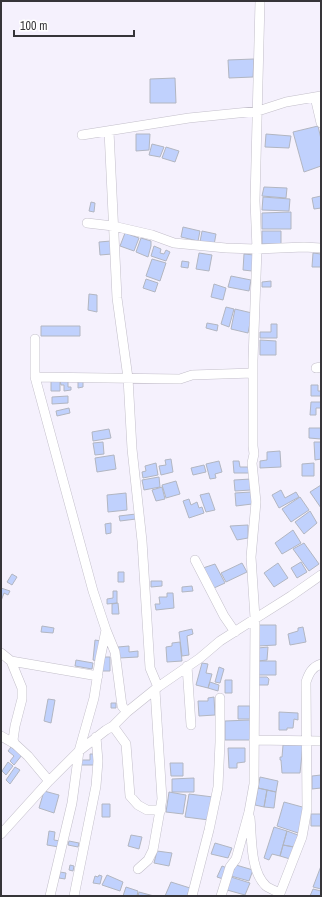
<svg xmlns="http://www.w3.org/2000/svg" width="322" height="897" font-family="'Archivo Narrow',sans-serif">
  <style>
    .building { fill: #c0d1fd; stroke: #b2b6c1 }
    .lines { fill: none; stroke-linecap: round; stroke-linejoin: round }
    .minor-casing { stroke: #c3bfca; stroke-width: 10 }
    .minor { stroke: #fff; stroke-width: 9 }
  </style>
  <rect width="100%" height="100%" fill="#f5f1fd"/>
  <path class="building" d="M254,59l-1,18 -24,1 -1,-18z
    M175,78l1,25h-26v-24z
    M318,126l3,13v27l-17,6 -11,-40z
    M136,134h14l-1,16 -13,1z
    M266,134l25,2 -2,12 -24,-1z
    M152,144l12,3 -4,10 -11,-2z
    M166,147l13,4 -4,11 -13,-4z
    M264,187l23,1 -1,10 -24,-2z
    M321,196v12l-7,1 -2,-11z
    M263,197l27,2 -1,12 -27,-1z
    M91,202l4,1 -1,9 -5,-1z
    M291,212v17h-29v-16z
    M183,227l17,4 -2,10 -17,-4z
    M202,231l14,3 -2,11 -14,-3z
    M262,231h19v13h-19z
    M125,233l14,5 -5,13 -14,-5z
    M141,238l10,3v5l-3,11 -12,-5z
    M111,241l1,13 -12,1 -1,-13z
    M154,246l7,3 -1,4 4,1 2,-4 4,2 -4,9 -15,-5z
    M199,253l13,2 -3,16 -13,-2z
    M313,253l8,1v13h-9z
    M244,254l10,1 -2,16 -9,-1z
    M152,259l14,4 -6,18 -14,-5z
    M182,261l7,1 -1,6 -7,-1z
    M231,276l20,4 -2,11 -21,-4z
    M146,279l12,4 -3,9 -12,-4z
    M271,281v6h-9v-5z
    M214,284l12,4 -3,12 -12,-3z
    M89,294l8,1v17l-9,-2z
    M226,307l8,2 -5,18 -8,-3z
    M235,309l17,4 -4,20 -17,-4z
    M207,323l11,2 -1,6 -11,-3z
    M271,324h6v14h-17v-6h11z
    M41,326h39v10h-39z
    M260,340l16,1v14h-16z
    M83,379v8l-5,1v-8z
    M51,380h9v11h-9z
    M60,380h8v7h3v3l-7,1v-6h-3z
    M311,385h7v6h3v5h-10z
    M68,396v7l-16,1v-7z
    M311,402h10v6h-5v7h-6z
    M69,408l1,5 -13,3 -1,-5z
    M309,428h12v11l-12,-1z
    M109,429l2,9 -18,3 -1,-9z
    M103,442l1,12 -9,1 -2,-12z
    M314,442h7v17l-6,1z
    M280,451l1,16 -21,1v-7l7,-1v-8z
    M114,455l2,14 -19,3 -2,-14z
    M171,459l2,13 -12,3 -2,-9 7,-1 -1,-5z
    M219,461l3,11 -7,2 1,4 -6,1 -4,-15z
    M233,461h6l1,6h10v6h-16z
    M156,463l2,12 -15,3 -1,-6 4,-1 -1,-5z
    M314,463v13h-12v-12z
    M204,465l2,7 -13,3 -2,-7z
    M159,477l1,10 -16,3 -2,-10z
    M251,479v11l-16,1 -1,-11z
    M176,481l4,13 -14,4 -4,-13z
    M321,485v23l-11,-16z
    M162,487l3,12 -9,2 -4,-11z
    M281,490l4,8 11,-6 3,5 -20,11 -7,-13z
    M251,492l1,12 -16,2 -1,-13z
    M126,493l1,17 -19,2 -1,-17z
    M209,493l6,17 -9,2 -6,-17z
    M300,497l9,13 -18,12 -9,-13z
    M189,499l2,6 6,-3 2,6 3,-1 2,6 -15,5 -6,-17z
    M310,511l7,12 -13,11 -9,-12z
    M136,514v5l-16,2 -1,-5z
    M111,523v10l-5,1 -1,-10z
    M248,525v13l-11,2 -7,-14z
    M293,530l8,13 -19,11 -7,-11z
    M304,543l15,21 -10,7 -16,-22z
    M301,562l6,10 -10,6 -6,-10z
    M242,563l5,9 -21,10 -5,-9z
    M278,563l10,15 -14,9 -10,-14z
    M215,564l10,19 -11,5 -11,-20z
    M118,572h6v10h-6z
    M12,574l5,3 -5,8 -5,-3z
    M151,581h11v5l-11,1z
    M192,586l1,5 -11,1v-5z
    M1,588l9,3 -2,4 -4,-2 -3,8z
    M113,591h4v12l-10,1v-5l6,-1z
    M167,593h6l1,15 -18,2 -1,-6h5l-1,-7h8z
    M118,603l1,11h-7v-10z
    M257,625h19v20l-18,1z
    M42,626l12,2 -1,5 -12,-1z
    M303,627l3,15 -16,3 -2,-11 10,-3v-3z
    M192,629l1,5 -6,2 2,19 -7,1 -3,-24z
    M95,640l6,1 -3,20 -5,-1z
    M180,642l2,19 -15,1 -1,-15 6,-1v-3z
    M129,646v6l9,-1v6l-19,1 -1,-11z
    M268,647l-1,13 -9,1v-13z
    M103,657h7v14h-8z
    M76,660l17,3 -1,6 -17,-3z
    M258,661h18v14h-18z
    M202,663l6,1 -2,9 6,1 -4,14 -12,-3z
    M219,667l5,2 -4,14 -5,-1z
    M258,677h9l2,2 -1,6h-11z
    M225,680h7v13h-7z
    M210,682l9,3 -1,6 -10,-3z
    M214,697l1,18 -16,1 -1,-15h10v-3z
    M48,699l7,1 -4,23 -7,-2z
    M111,703h5v5h-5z
    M238,706h12v13h-12z
    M279,712l19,1v7l-4,-1 -1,9h-6v2h-8z
    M250,720l1,20h-26v-19z
    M283,745h20l-3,28h-18l-1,-13h-1v-3h2z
    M11,747l11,8 -8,10 -4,-4 4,-5 -6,-5z
    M228,748h17v14l-8,1v5h-8z
    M90,754h5v11h-15l1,-5h9z
    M8,762l5,4 -7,9 -4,-4z
    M170,763h13v13h-12z
    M15,767l5,3 -10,14 -4,-4z
    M321,775v13l-9,1v-13z
    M260,777l18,4 -2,11 -18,-4z
    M194,778v14h-22v-13z
    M258,788l9,2 -3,17 -9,-2z
    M267,790l9,2 -2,16 -10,-1z
    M44,791l15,4 -5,18 -15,-5z
    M169,792l17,3 -3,19 -17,-2z
    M189,794l24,3 -4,23 -24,-3z
    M284,802l22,6 -8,25 -21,-7z
    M102,804h8v13h-8z
    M311,814h10v12h-10z
    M274,827l13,4 -7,25 -8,-2 -3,6 -5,-2z
    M49,831l6,1 -1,8 6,1 -1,6 -12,-2z
    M287,831l11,4 -4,12 -11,-2z
    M131,835l11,2 -3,12 -11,-3z
    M69,841l10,2 -1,4 -10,-2z
    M215,843l17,5 -4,10 -17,-4z
    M283,845l11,2 -4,12 -10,-3z
    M157,851l15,2 -3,13 -15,-3z
    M70,865l4,1 -1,5 -4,-1z
    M236,865l17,5 -4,11 -18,-5z
    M222,866l5,2 -4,11 -6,-2z
    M321,866v23l-8,-2z
    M60,872l6,1 -1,6 -6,-1z
    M99,875l3,1 -2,8 -7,-1 2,-7 3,1z
    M107,875l16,7 -3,9 -18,-6z
    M231,877l19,6 -5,12 -18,-5z
    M171,882l19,6 -3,8h-22z
    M126,887l12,4 -1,5h-14z
    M313,889l8,2v5h-11z
    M139,892l15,4h-16z"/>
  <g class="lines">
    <g class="minor-casing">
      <path id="minor" d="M315,97l6,26
        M109,131l8,167 11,80 4,71 10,92 8,127 8,19
        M82,135l107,-17 69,-7 28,-9 35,-6
        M87,223l26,3 39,9 22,8 52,5 31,1 47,-2 17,1
        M35,339v38l58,214 13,39 -6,29 -6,39 -15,53 -7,52 -22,93
        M316,368l5,-1
        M35,377l145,2 12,-4 61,-2
        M195,560l29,56 11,16
        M106,630l9,22 7,54 5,6
        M1,653l10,8 11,27v11l-7,27 -2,14 2,4 13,12 21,25
        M11,661l87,15
        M187,666l4,59
        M113,726l13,18 4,52 8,9 9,5h14
        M1,736l14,8
        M254,740l67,1
        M250,818c2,20 0,53 16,68 4,3 10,5 14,7
        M1,834l48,-53 30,-30 27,-21 7,-4 14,-14 31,-25 42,-29 20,-17 71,-45 30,-21
        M138,869l10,-9 5,-10 9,-51 -7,-109
        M74,896l22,-110 2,-25 -2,-24
        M192,896l17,-66 9,-43 2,-45v-44
        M221,896l9,-29 6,-8 13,-47 5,-28 1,-166 -4,-61 5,-55 -4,-39 2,-9 -1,-8v-86l4,-111 -2,-48 5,-200
        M279,896l23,-59 5,-28 -1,-127c3,-9 6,-15 15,-18"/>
    </g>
    <use href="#minor" class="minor"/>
  </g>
  <rect width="322" height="897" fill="none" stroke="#363539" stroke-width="4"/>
  <path d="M14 30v6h120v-6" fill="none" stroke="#363539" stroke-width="2"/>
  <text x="20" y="30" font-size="12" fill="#363539" stroke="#ffffff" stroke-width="3" paint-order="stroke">100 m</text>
</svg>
